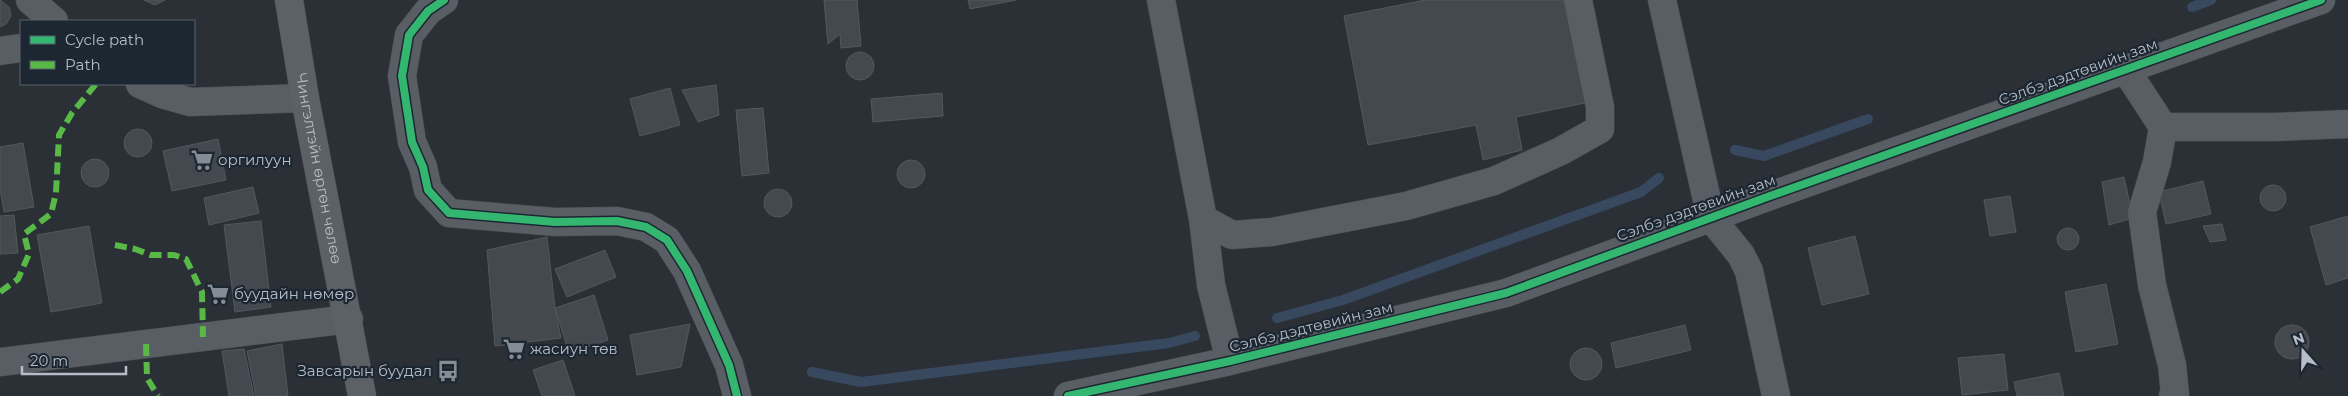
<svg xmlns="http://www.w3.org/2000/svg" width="2348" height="396" font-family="Montserrat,sans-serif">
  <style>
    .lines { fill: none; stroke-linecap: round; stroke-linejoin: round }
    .stream { stroke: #38495f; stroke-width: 10 }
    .building { fill: #44494f; stroke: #52585e }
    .minor-casing { stroke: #484c51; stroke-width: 29 }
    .major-casing { stroke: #484d53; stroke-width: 29 }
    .minor { stroke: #595e65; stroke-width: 28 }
    .major { stroke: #5c6166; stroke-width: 28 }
    .quiet { stroke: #58b947; stroke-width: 6; stroke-dasharray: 12 6; stroke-linecap: butt }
    .cycleway-casing { stroke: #1d2731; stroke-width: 11 }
    .cycleway { stroke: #33b770; stroke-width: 8 }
    .labels { text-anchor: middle; stroke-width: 4.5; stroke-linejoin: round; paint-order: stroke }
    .street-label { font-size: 15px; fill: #b4bdc8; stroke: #1d2731 }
    .poi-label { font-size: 15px; fill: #b4bdc8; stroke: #1d2731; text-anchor: start }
  </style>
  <rect width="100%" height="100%" fill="#2a3036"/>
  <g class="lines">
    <path class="stream" d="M2192,7l19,-7
      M1735,150l29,6 104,-37
      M1277,318l66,-18 298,-108 18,-14
      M812,372l49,10 308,-39 26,-7"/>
  </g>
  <path class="building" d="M0,0l9,7 2,9 -5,8 -6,3z
    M144,0h21l-10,5z
    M824,0h33l4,46 -20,2 -1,-14 -12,10z
    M968,0h48l-46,9z
    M1425,0h139l21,103 -69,14 6,33 -39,10 -7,-35 -108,20 -24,-129z
    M846 66a14 14 0 1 1 28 0a14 14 0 1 1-28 0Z
    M716,85l3,30 -21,7 -16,-32z
    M670,88l10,37 -40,11 -10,-37z
    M942,93l1,23 -70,6 -2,-23z
    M763,108l6,65 -27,3 -6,-66z
    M124 143a14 14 0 1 1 28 0a14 14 0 1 1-28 0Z
    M218,139l8,41 -54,11 -9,-40z
    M23,143l11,64 -30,5 -4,-23v-42z
    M81 173a14 14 0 1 1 28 0a14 14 0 1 1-28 0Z
    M897 174a14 14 0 1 1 28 0a14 14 0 1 1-28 0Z
    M2124,177l9,41 -24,7 -7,-43z
    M2203,181l8,33 -45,10 -7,-32z
    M2260 198a13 13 0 1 1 26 0a13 13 0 1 1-26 0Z
    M253,187l6,26 -50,12 -5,-27z
    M764 203a14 14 0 1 1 28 0a14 14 0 1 1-28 0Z
    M2010,196l6,36 -26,4 -6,-36z
    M14,215l4,38 -18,1v-38z
    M2348,216v62l-22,7 -16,-58z
    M261,221l10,86 -36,5 -11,-87z
    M2222,224l4,16 -16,2 -7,-16z
    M89,226l13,77 -51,9 -14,-77z
    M2057 239a11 11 0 1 1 22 0a11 11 0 1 1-22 0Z
    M1855,236l14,58 -47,11 -14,-57z
    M547,237l8,71 6,30 -66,8 -8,-96z
    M605,250l11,27 -49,20 -12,-28z
    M2106,284l12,60 -42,8 -11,-60z
    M594,295l14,45 -39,13 -14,-45z
    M690,324l-9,43 -44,8 -7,-40z
    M2275 342a17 17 0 1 1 34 0a17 17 0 1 1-34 0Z
    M1685,325l6,25 -75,18 -5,-25z
    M282,344l6,52h-32l-9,-45z
    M1570 364a16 16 0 1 1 32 0a16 16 0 1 1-32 0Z
    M244,349l10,47h-25l-7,-45z
    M2004,354l4,36 -46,5 -4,-37z
    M563,360l12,36h-33l-9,-26z
    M2059,373l5,23h-47l-3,-14z"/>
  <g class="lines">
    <g class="minor-casing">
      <path id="minor" d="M30,0l24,21
        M444,0l-16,11 -19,24 -7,41 10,66 11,25 5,23 21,23 106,9 62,-1 29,6 21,13 20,31 42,94 8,31
        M1161,0l42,219 8,66 19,76
        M1662,0l49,218 30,37 8,16 27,125
        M0,51l21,-3
        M2126,70l37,57h112l73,-3
        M140,84l22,10 28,8 115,-4
        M2163,127l-6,35 -15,50 10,73 20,80 3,29 -2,2
        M1203,219l29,16 40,-3 134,-26 88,-25 67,-30 39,-22v-22l-22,-107
        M0,362l349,-43
        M1068,396l162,-35 276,-68 264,-97 551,-196"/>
    </g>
    <g class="major-casing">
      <g id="major">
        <path id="s1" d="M289,0l16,98 57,298"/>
      </g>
    </g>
    <use href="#minor" class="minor"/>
    <use href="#major" class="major"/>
    <path class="quiet" d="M115,245l20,4 16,6h23l12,4 16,33 1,45
      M0,292l18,-13 11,-25 -5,-20 27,-20 5,-21 3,-58 13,-22 24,-29
      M146,344l1,34 11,18"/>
    <g class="cycleway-casing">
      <path id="cycleway" d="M444,0l-16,11 -19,24 -7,41 10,66 11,25 5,23 21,23 106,9 62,-1 29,6 21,13 20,31 42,94 8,31
        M1068,396l162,-35 276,-68 264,-97 551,-196"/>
    </g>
    <use href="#cycleway" class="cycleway"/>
  </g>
  <defs>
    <g id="supermarket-bare" transform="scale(1.725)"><path d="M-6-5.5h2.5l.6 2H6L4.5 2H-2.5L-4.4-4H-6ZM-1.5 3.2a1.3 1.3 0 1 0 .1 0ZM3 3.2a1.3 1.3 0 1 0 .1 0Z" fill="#848c95" stroke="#1d2731" stroke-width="2.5" paint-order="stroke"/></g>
    <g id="bus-bare" transform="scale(1.725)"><path d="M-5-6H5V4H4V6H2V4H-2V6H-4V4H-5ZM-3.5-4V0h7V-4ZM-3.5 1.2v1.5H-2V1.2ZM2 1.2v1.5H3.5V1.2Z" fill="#848c95" stroke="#1d2731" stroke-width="2.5" paint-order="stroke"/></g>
  </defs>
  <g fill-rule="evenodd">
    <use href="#supermarket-bare" x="202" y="160"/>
    <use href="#supermarket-bare" x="218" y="294"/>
    <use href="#supermarket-bare" x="514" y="349"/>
    <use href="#bus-bare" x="448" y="371"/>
  </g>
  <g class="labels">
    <g class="street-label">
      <text transform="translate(2078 72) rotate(-20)" y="5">Сэлбэ дэдтөвийн зам</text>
      <text dy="5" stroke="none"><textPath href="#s1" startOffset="171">Чингэлтэйн өргөн чөлөө</textPath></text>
      <text transform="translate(1696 208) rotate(-20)" y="5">Сэлбэ дэдтөвийн зам</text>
      <text transform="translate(1311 327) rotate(-14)" y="5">Сэлбэ дэдтөвийн зам</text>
    </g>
    <g class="poi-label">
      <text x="218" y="165">оргилуун</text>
      <text x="234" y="299">буудайн нөмөр</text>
      <text x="530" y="354">жасиун төв</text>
      <text x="432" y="376" text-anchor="end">Завсарын буудал</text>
    </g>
  </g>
  <rect x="20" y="20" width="175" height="65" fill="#1d2731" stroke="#59636d"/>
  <rect x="30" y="36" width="25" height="8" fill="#33b770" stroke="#59636d"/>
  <text x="65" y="45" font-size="15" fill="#b4bdc8">Cycle path</text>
  <rect x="30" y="61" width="25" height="8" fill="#58b947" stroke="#59636d"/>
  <text x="65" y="70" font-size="15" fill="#b4bdc8">Path</text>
  <g transform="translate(2303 351) rotate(340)" stroke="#1d2731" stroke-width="4" paint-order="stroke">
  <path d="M0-4L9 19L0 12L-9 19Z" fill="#b4bdc8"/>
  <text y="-8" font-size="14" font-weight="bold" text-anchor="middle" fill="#b4bdc8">N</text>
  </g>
  <path d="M22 366v8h104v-8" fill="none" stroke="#b4bdc8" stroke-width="2.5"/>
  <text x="30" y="366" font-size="15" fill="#b4bdc8" stroke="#1d2731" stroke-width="4" paint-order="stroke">20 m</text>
</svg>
